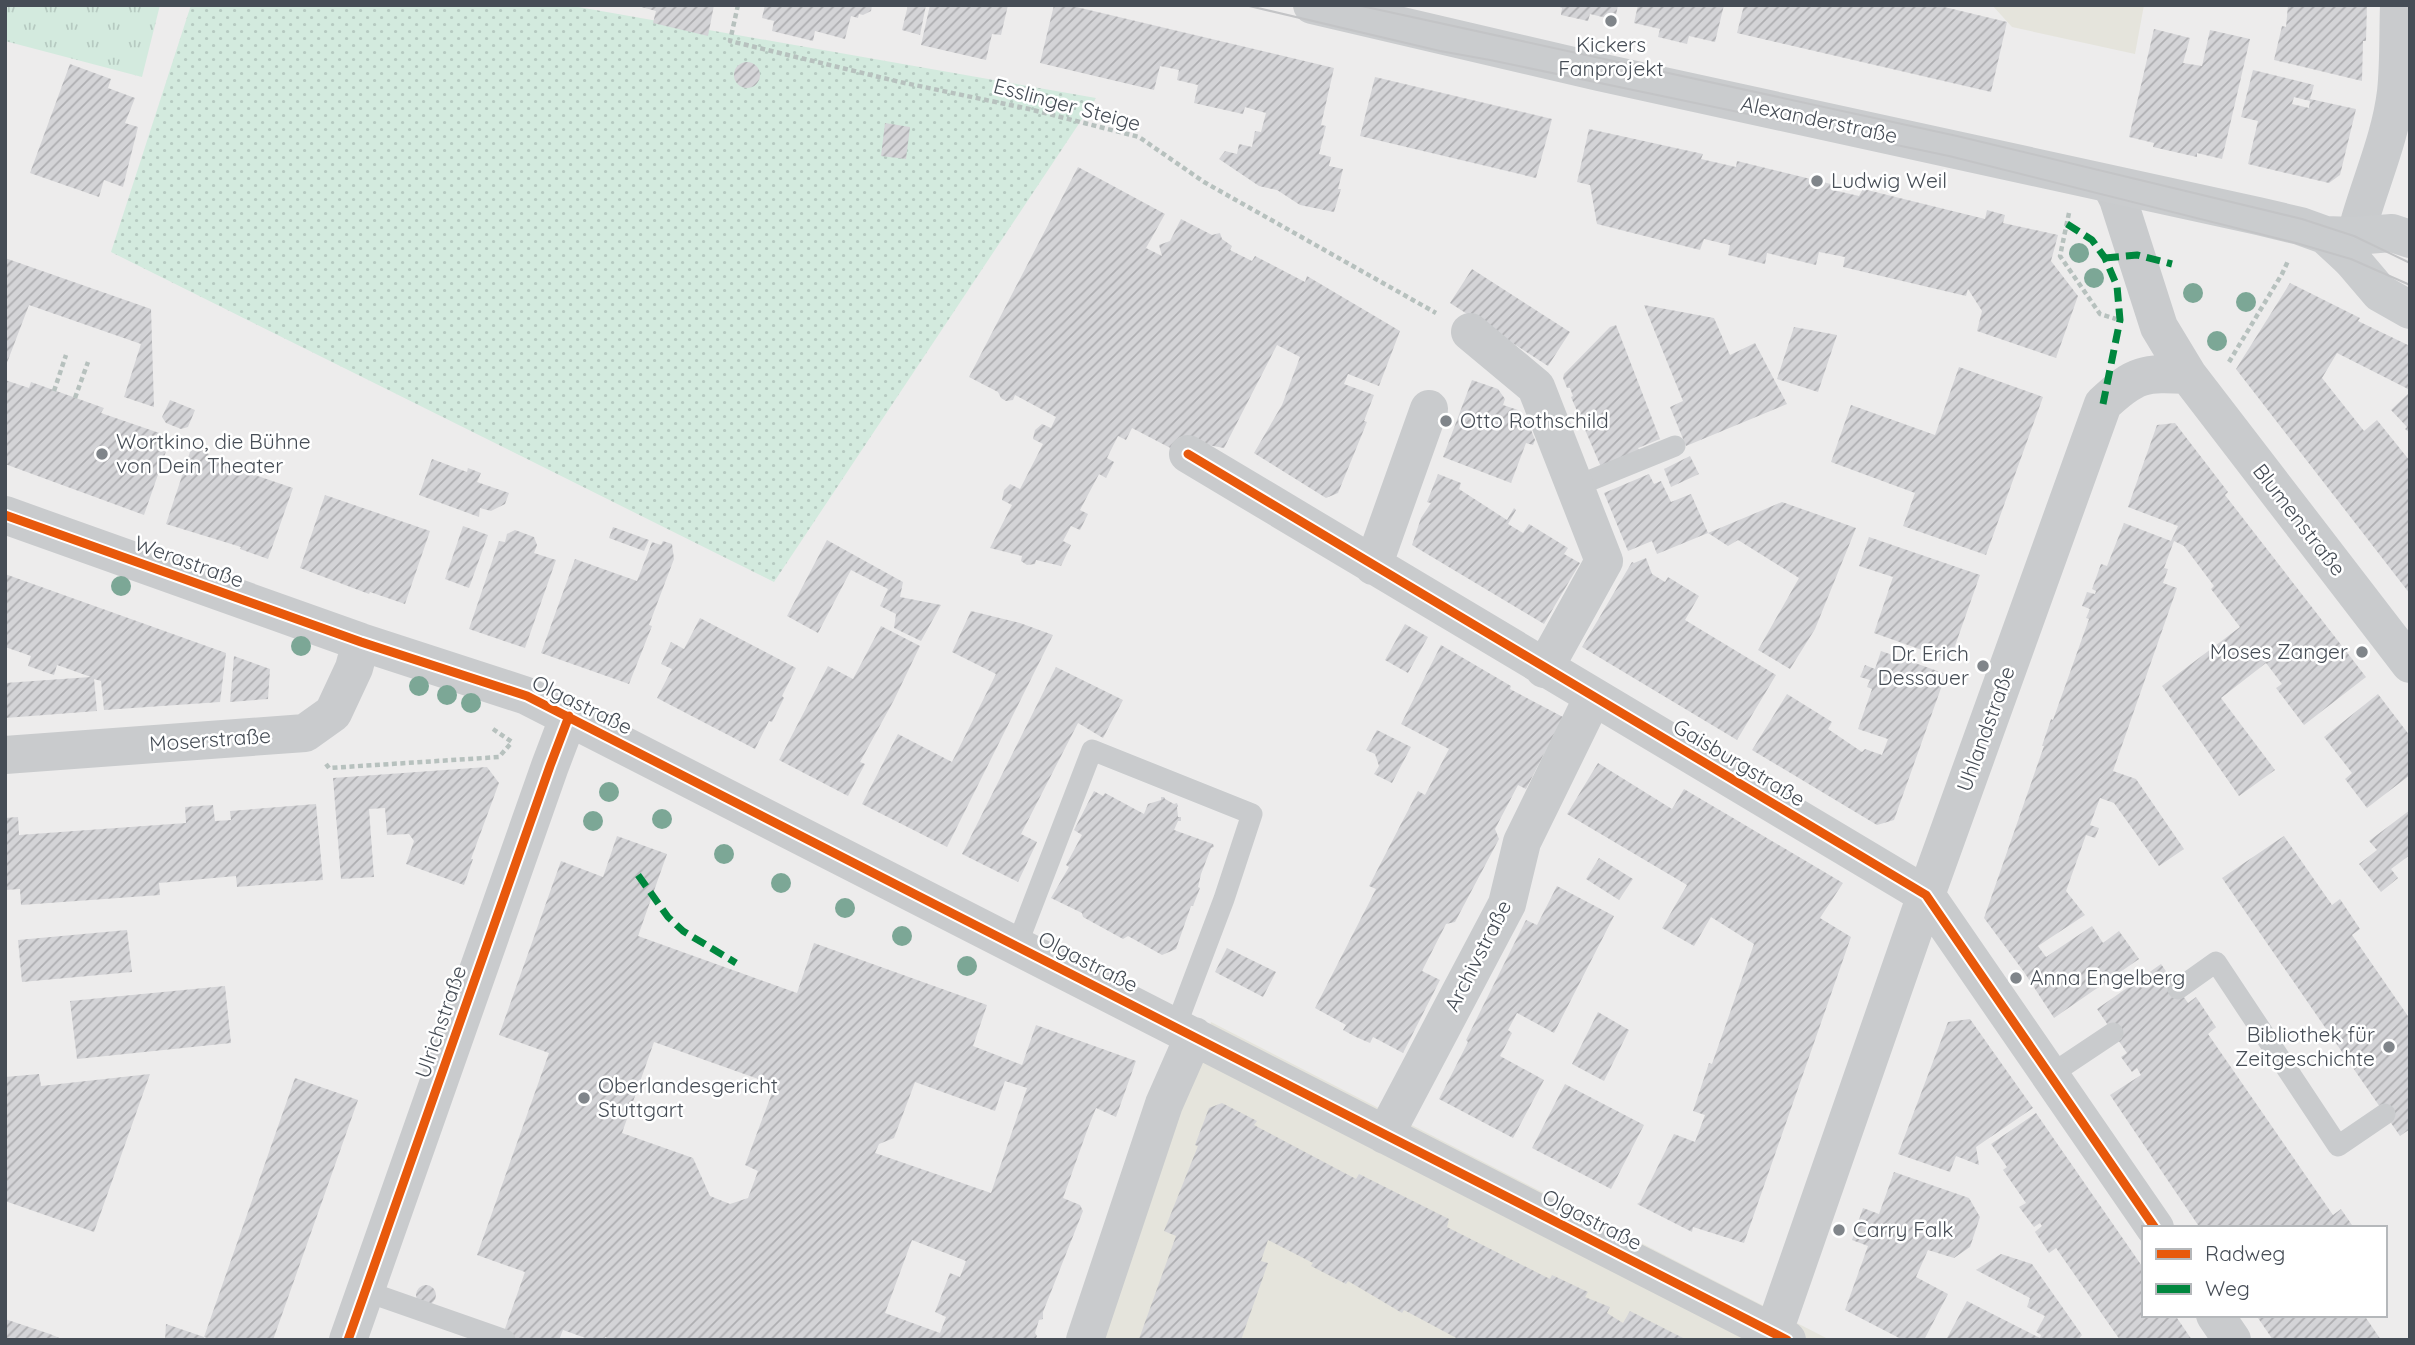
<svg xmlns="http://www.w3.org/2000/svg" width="2415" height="1345" font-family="Quicksand,sans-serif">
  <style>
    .commercial { fill: #e5e4dc }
    .grass { fill: url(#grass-dots) }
    .park { fill: url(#park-tufts) }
    .building { fill: url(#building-hatch); fill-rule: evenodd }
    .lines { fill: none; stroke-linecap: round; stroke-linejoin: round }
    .path { stroke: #b7c1be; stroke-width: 4.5; stroke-dasharray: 5 3.5; stroke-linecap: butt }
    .lane { stroke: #c9cbcd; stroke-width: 21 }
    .street { stroke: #c9cbcd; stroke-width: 38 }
    .secondary { stroke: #caccce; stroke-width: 38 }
    .tram { stroke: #c3c4c6; stroke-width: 2 }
    .quiet { stroke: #00873e; stroke-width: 7; stroke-dasharray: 14 7; stroke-linecap: butt }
    .cycleway-casing { stroke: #fff; stroke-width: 13 }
    .cycleway { stroke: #e8590c; stroke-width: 9 }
    .tree { fill: #7ca796 }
    .poi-dot { fill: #80858a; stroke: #fff; stroke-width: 2.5 }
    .labels { text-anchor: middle; stroke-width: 5; stroke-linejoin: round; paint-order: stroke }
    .poi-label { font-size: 21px; fill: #464d56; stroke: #fff; text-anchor: start }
    .street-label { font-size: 21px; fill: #464d56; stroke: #fff }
  </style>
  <defs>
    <pattern id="grass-dots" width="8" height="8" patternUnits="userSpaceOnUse" patternTransform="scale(1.75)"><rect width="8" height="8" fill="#d3eade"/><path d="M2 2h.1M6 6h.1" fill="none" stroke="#b6cac1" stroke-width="1.8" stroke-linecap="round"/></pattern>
    <pattern id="park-tufts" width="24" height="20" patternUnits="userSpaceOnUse" patternTransform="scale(1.75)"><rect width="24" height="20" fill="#d3eade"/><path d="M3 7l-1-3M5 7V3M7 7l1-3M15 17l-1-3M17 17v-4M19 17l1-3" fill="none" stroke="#b6cac1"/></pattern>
    <pattern id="building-hatch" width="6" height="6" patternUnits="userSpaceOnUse" patternTransform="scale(1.75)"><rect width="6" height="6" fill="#d4d4d7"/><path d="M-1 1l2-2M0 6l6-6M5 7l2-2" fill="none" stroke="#aeaeb1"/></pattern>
  </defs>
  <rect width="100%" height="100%" fill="#edecec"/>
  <path class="commercial" d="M1992,5h152l-9,49 -123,-27z
    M1211,1022l619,318h-731z"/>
  <path class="grass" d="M191,5h376l529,93 -322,484 -663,-330z"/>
  <path class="park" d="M5,5h155l-18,72 -137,-36z"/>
  <path class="building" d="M634,5h80l-6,31 -55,-13 3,-12z
    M765,5h107l-1,6 -8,4 -4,-1 -1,4 -7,-2 -6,23 -30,-8 -2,10 -41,-10 2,-10 -12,-3z
    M908,5h18l-6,30 -18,-5z
    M930,5h78l-7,30 -9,-1 -6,26 -65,-15z
    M1054,5h14l266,63 -13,57 5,1 -7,28 12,3 -2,9 14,3 -5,20h3l-7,23 -34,-7 -23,-15 -18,-4 -40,-27 6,-8 12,3 2,-10 13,3 3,-16 6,1 5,-19 -21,-6 -2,7 -49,-11 4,-18 -21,-5 2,-10 -19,-4 -6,24 -114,-27z
    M1555,5h63l-3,15 -25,-6 -2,7 -27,-6 1,-7z
    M1638,5h86l-9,37 -26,-6 -2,8 -29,-7 2,-8 -26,-6z
    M1744,5h192l71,17 -16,70 -254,-59z
    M2288,5h79l-1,36h-3l-1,40 -88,-21 8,-34 4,1z
    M2154,29l36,9 -7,25 19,3 8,-36 40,9 -28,120 -25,-6v4l-44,-10 1,-4 -25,-6z
    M734 75a13 13 0 1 1 26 0a13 13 0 1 1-26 0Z
    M70,64l41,15 -3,9 27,10 -10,25 13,4 -15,60 -19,-7 -5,17 -69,-24z
    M2253,70l61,15 -4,14 46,10 -16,66 -11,8 -81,-19 10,-43 -17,-4zM2294,97l16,4 -1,7 -17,-4z
    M1375,77l177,42 -16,59 -176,-42z
    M885,123l25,4 -4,32 -25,-3z
    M1589,129l114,25 -2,5 35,8 1,-6 98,24 -2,5 26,6 4,-7 122,30 2,-9 18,5 -2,8 55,12 -7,26 27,35 -22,62 -79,-27 5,-20 -14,-22 -2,7 -123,-29 2,-10 -26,-5 -3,13 -49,-12 -2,11 -37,-9 2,-10 -26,-6 -4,11 -103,-26 -7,-39 -13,-3z
    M1078,167l87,47 -19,34 16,8 -3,-11 11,-4 11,-22 31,16 8,-2 2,6 10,7 -2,4 22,11 3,-5 50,26 2,-6 93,55 -21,55 -31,-12 -4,10 30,11 -10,26 3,1 -29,71 -12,5 -72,-45 28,-48 18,-48 -23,-12 -53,103 -38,-7 -6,12 -48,-25 -6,12 -8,-4 -11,22 7,4 -8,16 -7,-4 -19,36 8,4 -8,16 -9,-4 -8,15 8,4 -10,21 -25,-6 -1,4 -8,1 -6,-4 1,-5 -32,-8 22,-43 -10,-5 2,-10 6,-6 10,5 23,-45 -10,-5 2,-9 7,-6 9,4 5,-11 -41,-22 -2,5 -7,1 -5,-3 -3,-6 -29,-15z
    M5,258l146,51 3,98 -30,-10 17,-53 -112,-39 -24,63z
    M1472,269l98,63 -22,34 -98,-63z
    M2290,283l70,35 -2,3 52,25v44l-73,-37 -15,25 42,53 13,-11 33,41v133l-174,-225z
    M1644,305l70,13 16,37 25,-12 32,61 -101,42 -16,-39 13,-6z
    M1616,325l44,114 -22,9 2,4 -39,15 -30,-70 2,-1 -3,-8h-3l-4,-10 1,-4 46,-47z
    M1794,327l43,8 -19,57 -41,-13z
    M1959,367l84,30 -57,158 -83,-29 12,-33 -84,-31 20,-57 84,30z
    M5,380l24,8 2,-6 73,26 -3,5 70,24 -27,78 -139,-51z
    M1472,380l26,9 7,10 -2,6 15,5 9,10 8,20 -2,5 -7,-2 -15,40 -68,-26z
    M2410,392v41l-5,-4 2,-2 -16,-17z
    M170,400l25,10 -7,17 -7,2 -15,-6 -4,-6z
    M2175,423l53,69 -3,3 141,182 -62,48 -28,-37 6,-4 -16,-21 -45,35 54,72 -36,26 -77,-110 78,-59 -29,-38 3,-3 -30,-40 -10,-5 -10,27 4,1 -5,14 14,5 -64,183 23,8 48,70 -25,17 -45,-63 -14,-5 -10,27 9,3 -4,10 -9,-3 -20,56 19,24 -47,31 8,11 46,-31 11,17 16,-12 20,28 -85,59 -30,-46 -40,-54 60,-172h-2l9,-27 2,1 36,-101 -3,-1 4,-9 -8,-3 5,-14 8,2 1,-3 -4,-2 9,-25 6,2 17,-43 47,18 7,-15 -50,-19 29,-82z
    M197,447l10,4 4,9 82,28 -25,71 -28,-10 1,-2 -75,-23 24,-72z
    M1690,456l9,18 -28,13 -7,-18z
    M432,459l35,13 1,-4 13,5 -4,9 32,11 -4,11 -14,7 -11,-3 -1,9 -60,-22z
    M1438,474l23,9 -2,6 48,31 7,-12 2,2 -8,14 15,9 6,-9 39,24 -4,6 16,9 -36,61 -132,-79 9,-27 10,-15 -4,-1z
    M1649,474l5,10 7,-3 10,21 20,-8 17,39 74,-31 74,26 -41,101 -25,40 -32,-19 41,-72 -61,-38 -10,6 -20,-13 -51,21 -5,-13 -24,10 -24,-58z
    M325,495l105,36 -25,73 -35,-12 -1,2 -69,-26z
    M463,526l25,9 -19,53 -24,-9z
    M613,527l36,13 -5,11 -35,-13z
    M515,530l19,7 3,8 -3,8 22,7 -31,88 -56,-19 30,-88 6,1 2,-8z
    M1869,537l111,38 -30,85 -76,-27 19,-56 -34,-11z
    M827,540l76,42 -3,15 41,8 -20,36 -27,-13 2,-14 -16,-8 8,-17 -37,-19 -33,63 -31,-17z
    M663,541l9,3 2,15 -25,66 3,1 -23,58 -88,-31 34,-94 62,22 15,-39 9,3z
    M1646,558l6,16 13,8 3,-5 31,19 -14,24 91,55 -39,65 -155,-93 50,-85 2,1z
    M5,574l221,79 -6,49 -116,8 -3,-29 -7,-2 3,32 -92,7v-35l86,-6 -34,-12 -3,10 -26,-9 3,-10 -26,-9z
    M971,611l49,12 33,12 -106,212 -85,-43 36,-70 54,28 44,-88 -44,-22z
    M700,618l96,50 -14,28 2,2 -12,24 -3,-1 -14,28 -98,-51 15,-29 -11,-5 10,-22 13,7z
    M1405,624l23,13 -20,36 -23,-13z
    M881,626l39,20 -26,54 -34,62 5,2 -17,32 -69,-36 49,-94 25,13z
    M1441,645l70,41 -1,3 53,28 -37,72 -8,-4 -23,44 4,10 -44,83 -9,2 -24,47 18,9 -37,73 -30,-16 -3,6 -14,-6 -13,-7 3,-5 -31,-17 61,-119 -7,-3 49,-95 7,4 24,-46 -48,-25z
    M1881,651l65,23 -52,146 -17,5 -125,-75 35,-56 45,28 -4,7 34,23 3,-3 17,6 6,-16 -30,-10 14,-40 -5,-2 3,-7 -10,-3 5,-12 10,4z
    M234,656l36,13 -2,30 -38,3z
    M1056,667l67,33 -20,38 -25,-15 -57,111 16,8 -19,40 -56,-28z
    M2378,694l32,42v39l-43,33 -22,-29 7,-6 -28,-36z
    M1377,730l34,17 -19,36 -18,-9 5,-8 -4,-12 -9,-4z
    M1598,763l74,46 12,-20 159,94 -23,35 31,19 -107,306 -51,-16 -1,5 -55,-28 3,-2 34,-68 21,8 10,-27 -12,-4 16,-48 3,1 42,-120 -43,-27 -17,29 -32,-18 25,-43 -120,-71z
    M487,767l12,16 -28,76h2l-9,26 -58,-21 8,-23 -5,-7 -22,1 -2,-27 -16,1 5,68 -33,2 -8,-101z
    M1094,791l9,5 2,-3 39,21 4,-10 13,-4v-3h3l1,2 9,5 3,-1 1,3 -1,1 1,10h3v4h-3l-4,9 39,14 1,3 -3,1 -10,26 -3,13 2,1 -7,18h-2l-15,43 -14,6 -34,-19 -5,3 -40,-22 -1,-4 -31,-15 18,-31 -3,-2 16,-30 -8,-5z
    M316,804l7,76 -86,7 -1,-11 -77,7 1,12 -139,10 -1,-16 -15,1v-72l13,-1 1,18 167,-12 -1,-16 28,-2 2,16 16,-1 -1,-9z
    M2410,810v45l-19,14 7,9 -17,14 -22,-28 18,-14 -8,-9z
    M617,836l50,18 -29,82 159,57 17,-50 173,62 -14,41 39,15 10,4 14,-40 100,36 -20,56 -20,-9 -8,20 -25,70 17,7 3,6 -40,101v7l-4,1 -4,13 2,3 -2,4h-422l-8,-3 -1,3h-13l-28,-10 -4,10h-58l24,-68 -48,-17 72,-202 -50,-18 62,-174 42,16zM654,1042l121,43 -30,80 13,6 -10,27 -18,6 -20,-8 -17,-38 -71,-25zM1005,1081l22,7 -36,105 -116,-40 4,-9 15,-6 21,-56 80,29zM912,1240l54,21 -6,16 -10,-4 -15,39 11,5 -6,16 -55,-20z
    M2284,836l48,69 8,-6 20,30 -8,6 58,84v110l-10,7 -178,-258z
    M1599,858l34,21 -14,21 -33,-21z
    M1557,886l57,30 -60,117 -37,-20 -9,17 4,3 -12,23 44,24 -31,58 -74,-39 29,-57 -2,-2 60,-120 11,5z
    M127,930l5,42 -110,10 -4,-42z
    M1227,948l49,24 -13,25 -48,-25z
    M2161,964l27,39 8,-6 20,30 -8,7 125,181 8,-6 13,19h-154l-90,-133 31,-20 -4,-7 -5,4 -11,-15 6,-4 -30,-44z
    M225,986l6,57 -154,16 -7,-58z
    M1598,1012l31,18 -25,51 -32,-17z
    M1970,1019l63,89 -57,39 3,18 -23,-9 -6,16 -52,-18 50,-132z
    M39,1074l2,12 109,-12 -56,158 -89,-31v-124z
    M295,1078l63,22 -85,240h-59l-10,-3z
    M1565,1084l79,41 -33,64 -79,-41z
    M1222,1103l35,18 -3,4 102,54 3,-5 90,45 -2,8 103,52 2,-4 36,17 -3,5 25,10 -3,6 16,10 7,-12 57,29h-227l-56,-30 -2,3 -54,-32 -2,3 -35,-18 2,-3 -45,-23 -7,21 7,2 -27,77 -102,-1 37,-103 -12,-5 34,-85 -3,-1 14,-37z
    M2036,1113l108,156v46h31l17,25h-72l-64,-92 -7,5 -14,-21 7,-6 -2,-3 -6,4 -15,-20 7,-4 -23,-33 4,-3 -16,-23z
    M1894,1172l75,26 11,19 -10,30 -16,11 -26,-8 -12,27 32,17 -24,46h-21l-58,-30 23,-64 -16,-6 11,-32 16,6z
    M2001,1254l31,10 50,71 -4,5h-132l21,-39 73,37 1,-3 -5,-3 9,-16 -18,-9 3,-9 -54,-28z
    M416 1295a10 10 0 1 1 20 0a10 10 0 1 1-20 0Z
    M2256,1315h108l17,25h-108z
    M5,1319l45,15 14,6h-59z
    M166,1324l38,13 -1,3h-38z"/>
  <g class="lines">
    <path class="path" d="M738,5l-8,36 170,41 129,27 110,28 65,45 232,131
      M2069,213l-9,43 40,58 16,5
      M2229,362l53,-88 6,-13
      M54,391l12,-36
      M75,398l13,-36
      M493,729l19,13
      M326,764l3,4 170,-11 13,-15"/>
    <path class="lane" d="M1574,487l101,-41
      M1017,945l75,-195 160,64 -28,85 -48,127
      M2178,989l38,-27 122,184 47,-32
      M2050,1075l63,-42
      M365,1291l140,49"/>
    <path class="street" d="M2111,185l7,14 41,128 29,48 222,289
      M2351,259c9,-57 38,-109 45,-167 3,-28 2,-58 3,-87
      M1470,332l66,55 68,174 -60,108
      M1188,454l738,441 229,333
      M5,515l356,127 166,54 1260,644
      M1373,566l56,-157
      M5,755l300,-22 28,-20 21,-45 7,-26
      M1385,1135l122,-231 15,-62 71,-145
      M2215,1315l17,25
      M348,1340l202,-574 19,-50
      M1085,1340l79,-236 30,-68
      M1771,1340l155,-445 177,-491c33,-31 41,-31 85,-29"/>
    <path class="secondary" d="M1312,5l287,67 659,144 42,10 25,9 29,1 38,-3 18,6
      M2325,235l26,24 29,34 30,17"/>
    <path class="tram" d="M1245,5l195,46 50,9 459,96 347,87 55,16 59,26
      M1357,5l600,131 345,83 52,17 56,27"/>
    <path class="quiet" d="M2067,224l25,16 13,18 12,28 3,34 -17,84
      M2105,258l32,-3 35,9
      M638,875l30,42 15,14 53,32"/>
    <g class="cycleway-casing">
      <path id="cycleway" d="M1188,454l738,441 229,333
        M5,515l356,127 166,54 1260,644
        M348,1340l202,-574 19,-50"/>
    </g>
    <use href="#cycleway" class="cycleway"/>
  </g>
  <g class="tree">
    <circle cx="2079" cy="253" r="10"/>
    <circle cx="2094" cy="278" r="10"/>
    <circle cx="2193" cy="293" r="10"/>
    <circle cx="2246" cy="302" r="10"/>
    <circle cx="2217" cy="341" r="10"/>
    <circle cx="121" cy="586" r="10"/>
    <circle cx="301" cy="646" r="10"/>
    <circle cx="419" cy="686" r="10"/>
    <circle cx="447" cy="695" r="10"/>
    <circle cx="471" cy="703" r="10"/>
    <circle cx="609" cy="792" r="10"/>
    <circle cx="662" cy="819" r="10"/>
    <circle cx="593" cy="821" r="10"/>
    <circle cx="724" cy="854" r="10"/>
    <circle cx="781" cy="883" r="10"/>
    <circle cx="845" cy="908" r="10"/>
    <circle cx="902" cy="936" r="10"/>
    <circle cx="967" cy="966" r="10"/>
  </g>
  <g class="poi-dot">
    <circle cx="1611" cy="21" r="7"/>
    <circle cx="1817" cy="181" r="7"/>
    <circle cx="1446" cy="421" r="7"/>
    <circle cx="102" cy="454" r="7"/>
    <circle cx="2362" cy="652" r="7"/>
    <circle cx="1983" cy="666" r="7"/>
    <circle cx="2016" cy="978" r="7"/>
    <circle cx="2389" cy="1047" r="7"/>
    <circle cx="584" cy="1098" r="7"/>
    <circle cx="1839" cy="1230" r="7"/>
  </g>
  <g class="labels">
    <g class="poi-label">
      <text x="1611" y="52" text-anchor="middle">Kickers<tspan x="1611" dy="24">Fanprojekt</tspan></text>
      <text x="1831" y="188">Ludwig Weil</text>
      <text x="1460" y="428">Otto Rothschild</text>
      <text x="116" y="449">Wortkino, die Bühne<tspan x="116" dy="24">von Dein Theater</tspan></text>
      <text x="2348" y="659" text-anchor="end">Moses Zanger</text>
      <text x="1969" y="661" text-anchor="end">Dr. Erich<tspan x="1969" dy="24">Dessauer</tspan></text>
      <text x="2030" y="985">Anna Engelberg</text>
      <text x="2375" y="1042" text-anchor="end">Bibliothek für<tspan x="2375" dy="24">Zeitgeschichte</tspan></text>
      <text x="598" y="1093">Oberlandesgericht<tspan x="598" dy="24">Stuttgart</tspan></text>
      <text x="1853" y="1237">Carry Falk</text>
    </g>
    <g class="street-label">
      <text transform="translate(1067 105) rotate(15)" y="7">Esslinger Steige</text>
      <text transform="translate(1819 120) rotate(12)" y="7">Alexanderstraße</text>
      <text transform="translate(2299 520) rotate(52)" y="7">Blumenstraße</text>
      <text transform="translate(189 562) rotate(20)" y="7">Werastraße</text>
      <text transform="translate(582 705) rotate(26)" y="7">Olgastraße</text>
      <text transform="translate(1986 729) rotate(-70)" y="7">Uhlandstraße</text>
      <text transform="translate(210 740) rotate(-4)" y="7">Moserstraße</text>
      <text transform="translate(1739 763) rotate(31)" y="7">Gaisburgstraße</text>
      <text transform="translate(1478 956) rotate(-63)" y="7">Archivstraße</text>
      <text transform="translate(1088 962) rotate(27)" y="7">Olgastraße</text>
      <text transform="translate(441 1022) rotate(-71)" y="7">Ulrichstraße</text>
      <text transform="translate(1592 1220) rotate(27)" y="7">Olgastraße</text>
    </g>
  </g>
  <rect width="2415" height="1345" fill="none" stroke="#464d56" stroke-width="14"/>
  <rect x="2142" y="1226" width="245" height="91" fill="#ffffff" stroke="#b5b8bb" stroke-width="2"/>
  <rect x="2156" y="1249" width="35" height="10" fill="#e8590c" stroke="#b5b8bb" stroke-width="2"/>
  <text x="2205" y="1261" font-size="21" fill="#464d56">Radweg</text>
  <rect x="2156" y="1284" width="35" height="10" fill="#00873e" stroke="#b5b8bb" stroke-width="2"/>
  <text x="2205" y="1296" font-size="21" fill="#464d56">Weg</text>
</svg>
